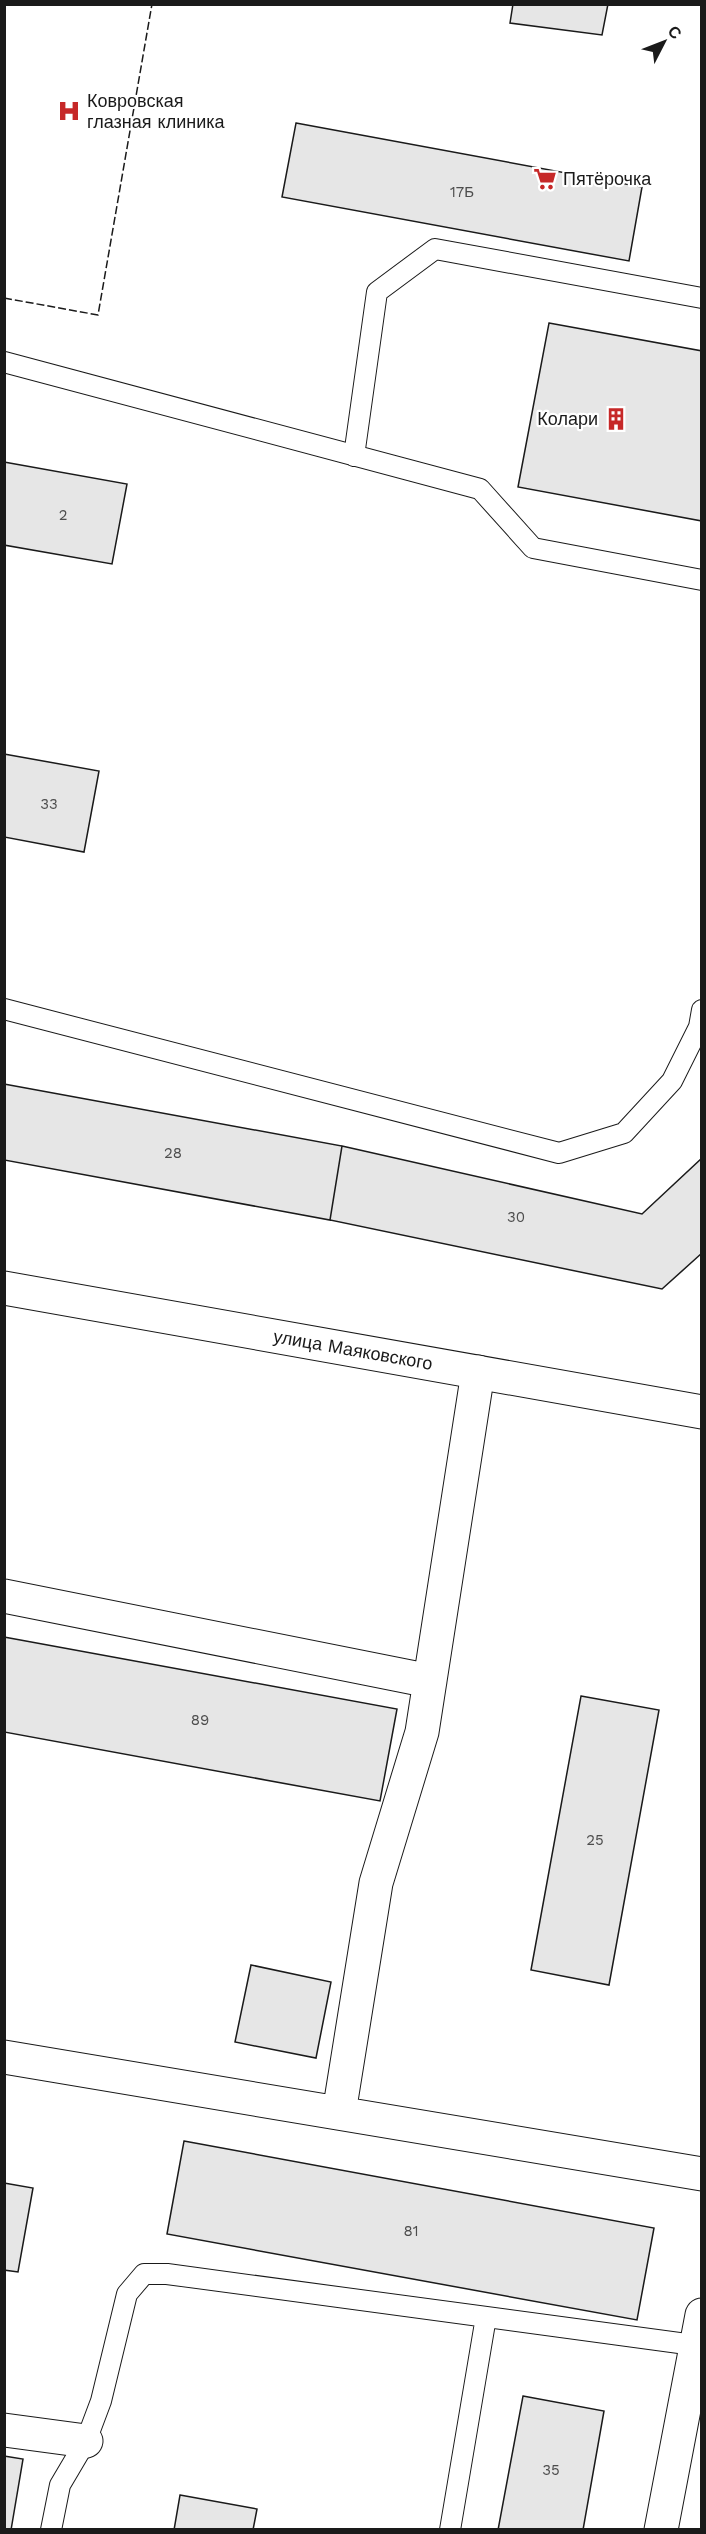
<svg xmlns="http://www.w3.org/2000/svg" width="706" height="2534" font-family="'Work Sans',sans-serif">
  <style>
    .building { fill: #e6e6e6; stroke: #1a1a1a; stroke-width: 1.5 }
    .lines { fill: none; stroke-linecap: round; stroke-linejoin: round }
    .service-casing { stroke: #1a1a1a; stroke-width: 22 }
    .minor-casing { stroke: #1a1a1a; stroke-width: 35 }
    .tertiary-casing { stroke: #1a1a1a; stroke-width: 35 }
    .service { stroke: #fff; stroke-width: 20 }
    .minor { stroke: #fff; stroke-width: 33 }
    .tertiary { stroke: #fff; stroke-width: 33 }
    .fence { stroke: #1a1a1a; stroke-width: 1.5; stroke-dasharray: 8 3; stroke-linecap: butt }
    .labels { text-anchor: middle; stroke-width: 4.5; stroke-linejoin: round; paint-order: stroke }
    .number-label { font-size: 15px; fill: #4d4d4d }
    .poi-label { font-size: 18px; fill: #1a1a1a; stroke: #fff; text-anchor: start }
    .street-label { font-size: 18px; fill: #1a1a1a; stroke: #fff }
  </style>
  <rect width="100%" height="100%" fill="#fff"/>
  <path class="building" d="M513,4h95l-6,31 -92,-12z
    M296,123l346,64 -13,74 -347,-64z
    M549,323l153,28v170l-184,-34z
    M4,462l123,22 -15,80 -108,-19z
    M4,754l95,17 -15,81 -80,-15z
    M4,1084l338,62 -12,74 -326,-60z
    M342,1146l300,68 60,-56v95l-40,36 -332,-69z
    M4,1637l393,72 -17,92 -376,-69z
    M581,1696l78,14 -50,275 -78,-15z
    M251,1965l80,17 -15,76 -81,-16z
    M184,2141l470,87 -17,92 -470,-86z
    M4,2183l29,5 -15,84 -14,-2z
    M523,2396l81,15 -21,119h-85z
    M4,2456l19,3 -12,71h-7z
    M180,2495l77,14 -4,21h-79z"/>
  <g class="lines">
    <g class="service-casing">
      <path id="service" d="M4,362l476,127 53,59 169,32
        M354,456l23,-164 58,-43 267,49
        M4,1009l555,144 65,-20 48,-52 27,-54 3,-17
        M51,2530l9,-45 26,-44 15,-40 26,-107 17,-20h23l527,71
        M450,2530l36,-213"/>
    </g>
    <g class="minor-casing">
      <path id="minor" d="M4,1596l426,85
        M4,2057l698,117
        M339,2113l37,-230 46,-151 56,-360
        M4,2430l82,11
        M661,2530l41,-215"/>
    </g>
    <g class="tertiary-casing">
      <path id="tertiary" d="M4,1288l698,124"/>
    </g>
    <use href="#service" class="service"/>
    <use href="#minor" class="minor"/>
    <use href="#tertiary" class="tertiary"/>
    <path class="fence" d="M4,298l94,17 54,-311"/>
  </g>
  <defs>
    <g id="hospital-bare" transform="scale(1.8)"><path d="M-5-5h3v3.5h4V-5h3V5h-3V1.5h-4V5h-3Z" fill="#c62828" stroke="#fff" stroke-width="2.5" paint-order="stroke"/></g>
    <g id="supermarket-bare" transform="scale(1.8)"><path d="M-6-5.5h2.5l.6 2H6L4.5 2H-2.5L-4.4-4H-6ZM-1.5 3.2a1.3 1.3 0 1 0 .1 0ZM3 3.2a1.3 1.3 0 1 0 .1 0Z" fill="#c62828" stroke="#fff" stroke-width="2.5" paint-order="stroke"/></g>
    <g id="building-bare" transform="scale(1.8)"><path d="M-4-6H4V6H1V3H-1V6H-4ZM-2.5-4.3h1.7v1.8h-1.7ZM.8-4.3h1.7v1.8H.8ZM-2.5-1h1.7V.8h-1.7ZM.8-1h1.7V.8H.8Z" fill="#c62828" stroke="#fff" stroke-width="2.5" paint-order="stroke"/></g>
  </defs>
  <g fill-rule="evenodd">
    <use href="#hospital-bare" x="69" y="111"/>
    <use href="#supermarket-bare" x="545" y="179"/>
    <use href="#building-bare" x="616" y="419"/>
  </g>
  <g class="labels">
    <g class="number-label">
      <text x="462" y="197">17Б</text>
      <text x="63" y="520">2</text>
      <text x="49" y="809">33</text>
      <text x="173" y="1158">28</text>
      <text x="516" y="1222">30</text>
      <text x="200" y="1725">89</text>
      <text x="595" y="1845">25</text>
      <text x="411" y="2236">81</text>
      <text x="551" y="2475">35</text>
    </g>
    <g class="poi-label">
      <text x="87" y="107">Ковровская<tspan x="87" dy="21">глазная клиника</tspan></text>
      <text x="563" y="185">Пятёрочка</text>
      <text x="598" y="425" text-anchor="end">Колари</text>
    </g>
    <g class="street-label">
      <text transform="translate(353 1350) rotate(10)" y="6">улица Маяковского</text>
    </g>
  </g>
  <rect width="706" height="2534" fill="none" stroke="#1a1a1a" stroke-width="12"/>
  <g transform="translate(664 42) rotate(48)" stroke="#ffffff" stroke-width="4.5" paint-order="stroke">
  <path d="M0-4.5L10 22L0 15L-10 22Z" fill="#1a1a1a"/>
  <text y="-9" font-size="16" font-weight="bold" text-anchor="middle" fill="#1a1a1a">С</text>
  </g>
</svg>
